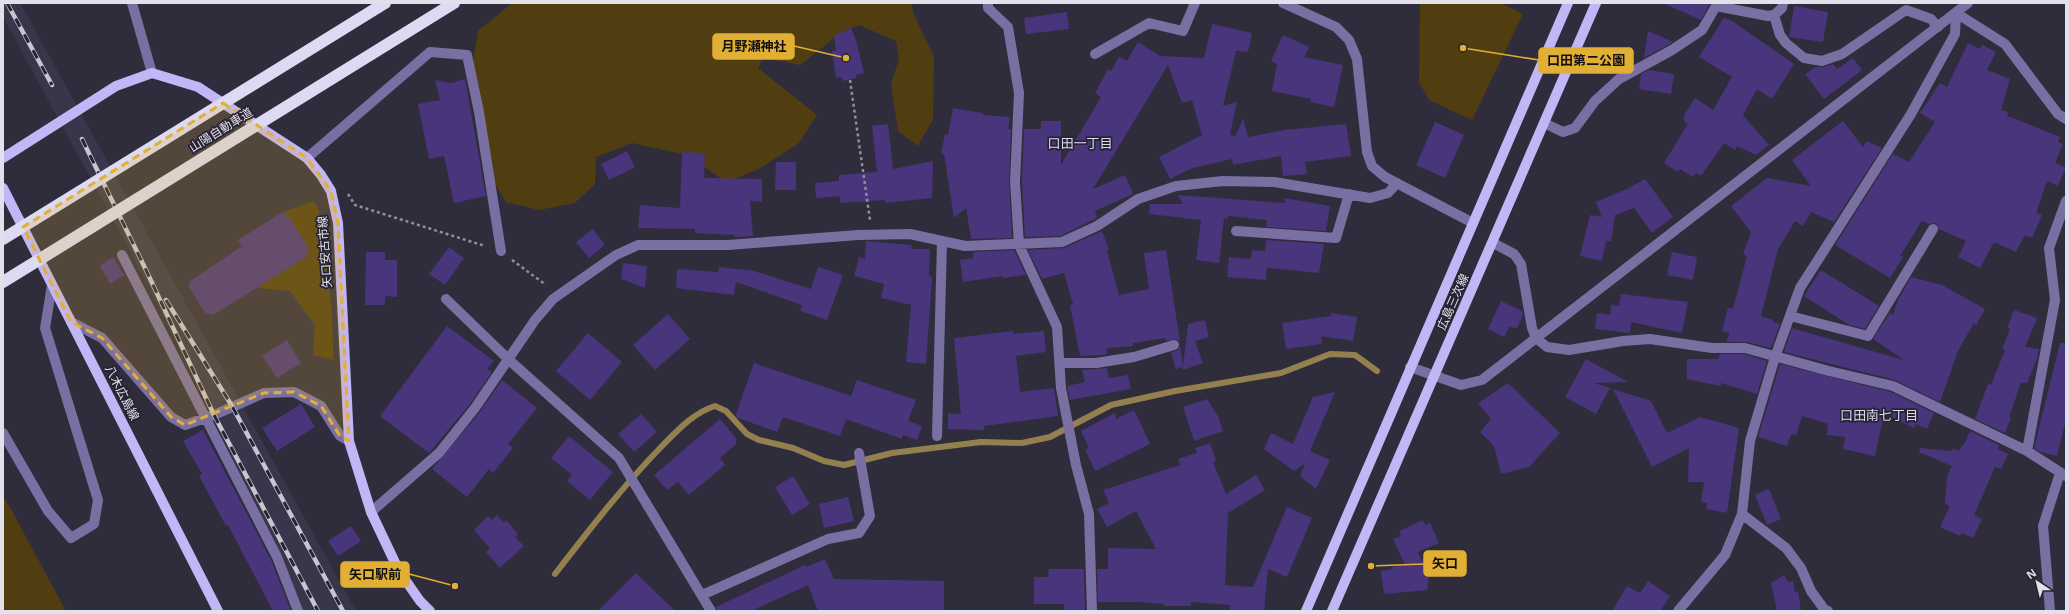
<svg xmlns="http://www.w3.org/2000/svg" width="2069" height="614" font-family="'Open Sans','Noto Sans JP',sans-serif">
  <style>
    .built { fill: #39354a }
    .green { fill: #503e11 }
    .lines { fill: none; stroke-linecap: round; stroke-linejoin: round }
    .stream { stroke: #94804f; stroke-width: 6 }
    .building { fill: #48357b }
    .path { stroke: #918f9b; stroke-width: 2.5; stroke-dasharray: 3 3; stroke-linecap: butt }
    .minor { stroke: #796fa3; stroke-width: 10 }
    .major { stroke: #c2b6f6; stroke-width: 10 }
    .rail-casing { stroke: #c7c5d0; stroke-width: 4.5 }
    .rail { stroke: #262332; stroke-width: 3; stroke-dasharray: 9; stroke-linecap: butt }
    .highway-bridge { stroke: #dddaf3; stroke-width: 12 }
    .marked { fill: #e1af34; fill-opacity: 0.2; stroke: #e1af34; stroke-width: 3; stroke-dasharray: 8 5; stroke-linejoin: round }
    .labels { text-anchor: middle; stroke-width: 3.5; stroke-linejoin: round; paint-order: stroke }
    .street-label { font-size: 12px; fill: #e2e0ea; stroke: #262332 }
    .neighbourhood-label { font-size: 13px; fill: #dcdaed; stroke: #262332 }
    .leader { fill: none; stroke: #e1af34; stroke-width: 1.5 }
    .callout-dot { fill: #e1af34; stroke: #262332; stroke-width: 1.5 }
    .callout { fill: #e1af34; stroke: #e1af34; stroke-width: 1.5 }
    .callout-label { font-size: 13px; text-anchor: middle; font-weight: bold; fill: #111 }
  </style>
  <rect width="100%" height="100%" fill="#2f2d3c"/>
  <path class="built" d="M3,3h17l336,608h-55l-21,-54 -113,-234 -38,-74 -126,-232z"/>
  <path class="green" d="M512,3h400l1,10 21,43 -1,63 -15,27 -20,-15 -7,-47 8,-25 -3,-18 -37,-16 -22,11 -37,29 -37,-7 -5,10 59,47 -18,28 -40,26 -33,13 -39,-27 -55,-12 -36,14 -1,27 -20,19 -36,7 -33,-8 -14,-23 -19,-118 5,-30z
    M1420,3h81l22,11 -51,106 -43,-20 -10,-18z
    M314,201l5,10c8,50 15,99 14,149l-20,-5 2,-30 -25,-34 -34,-3 52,-32c-2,-18 -15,-30 -25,-44z
    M3,496l9,15 54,100h-63z"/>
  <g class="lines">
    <path class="stream" d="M555,574c34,-44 68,-88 107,-128 16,-16 31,-33 53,-40l11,5 21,23 12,6 34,8 31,13 20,4 48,-12 89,-11 41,1 28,-6 61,-32 64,-14 106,-18 49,-19 25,1 22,16"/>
  </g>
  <path class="building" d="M1663,3h47l-9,17z
    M1794,6l34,6 -5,30 -34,-5z
    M1067,12l2,17 -43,5 -2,-16z
    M1724,18l8,3 62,43 -22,35 -15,-10 -14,26 26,30 -13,10 -19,-9 -2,4 -11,-7 -23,33 -5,-3 -3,4 -13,-8 -2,3 -14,-9 24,-39 -4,-3v-6l11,-17 18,12 19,-33 -33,-20z
    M1212,24l40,9 -4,19 -12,-1 -13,55 14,-4 -7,33 5,1 8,-17 5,18 37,-7 61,-6 5,32 -46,6 2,12 -24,2 -2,-20 -48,9 -1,-6 -39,9 -23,11 -11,-22 43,-22 -10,-35 -10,3 -14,-38 -75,124 32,-14 8,19 -38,17 2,7 -37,18 -35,1 -3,-55 2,-53h17v-8h20v44l40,-68 -6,-4 13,-24 3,2 8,-14 8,4 11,-19 22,14 44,2z
    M851,28l5,12 8,33 -8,2v3l-14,3v-4l-6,1 -4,-27h4l-2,-15z
    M1648,31l25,11 -29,16z
    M1283,35l26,12 -5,10 39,8 -9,42 -24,-5 1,-3 -39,-8 5,-27 -6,-3z
    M1968,43l12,6 2,-4 14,7 -9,18 23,9 -9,31 7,2 -1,4 6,2 47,19 -2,5 5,2 -8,19 11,4 -8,19 -11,-5 -11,32 6,2 -10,23 -7,-3 -9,17 -22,-10 -14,26 -22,-11 8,-16 -27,-12 -3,-6 -7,1 -7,-3 -22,35 3,1 -13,21 -55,-33 58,-91 16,8 26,-40 -15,-9 20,-30 7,4z
    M1853,58l9,12 -38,29 -19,-25 11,-7h8l9,-3 4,5z
    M1649,70l25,4 -3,20 -32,-5 2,-15z
    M465,79l21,117 -32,7 -10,-47 -15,3 -11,-55 22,-4 -5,-20 16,3z
    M953,108l30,5v2l27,2 -2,12h3l-2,53 3,56 -41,1 -5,-31 -12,10 -10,-64h-3l4,-20 3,1z
    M1843,121l20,26 4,-6 15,7 -48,74 -23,-10 -8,14 -8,-5 -17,28 -17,67 13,4 -1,2 7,2 -9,24 -24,-6h-21l4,-9 -8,-2 6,-23 5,1 14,-53 -4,-2 8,-22 -20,-26 36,-28 44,8 -19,-26z
    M1435,122l29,13 -19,43 -29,-13z
    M888,124l5,45 40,-8 -1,37 -47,5v-3l-45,3v-7l-24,2 -1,-15 24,-2v-6l38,-3 -5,-46z
    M627,151l8,16 -26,13 -8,-16z
    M682,152l23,1 -1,25 58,1v23l-12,-1 3,35 -18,1v-2l-40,-2v-4l-57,-1 2,-23 40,3z
    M776,162h20v28h-21z
    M1645,179l28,38 -21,16 -18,-25 -19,7 -4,27 -5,-1 -4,20 -22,-5 10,-41 12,2 -6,-15 31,-13z
    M1178,195l107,8 -1,-5 46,8 -4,25 -60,-4 1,-7 -39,-4 -1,3 -3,-1 -5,45 -23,-3 5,-40 -52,-6 1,-10h33z
    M283,212l4,6 2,-1 18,28 1,11 -95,59 -8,-2 -16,-26 1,-6 52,-35 -4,-6z
    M593,229l12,16 -16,13 -13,-16z
    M1102,231l7,19 -2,1 12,44 30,-6 -5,-36 22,-3 14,92 -4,-3 -10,2 -1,-3 -32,5v3l-26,2v5l-2,2 -25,1 -10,-51 3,-1 -9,-31 -22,6 -14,-29 36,-2z
    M1266,240l58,4 -5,29 -52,-5 -1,12 -39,-3 2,-20 22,2 1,-9 13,1z
    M866,241l46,4 -1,4h19l-1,27 3,1 -6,87 -20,-2 5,-57 -30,-7 3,-14 -30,-8 5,-19 6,2z
    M449,247l15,11 -19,27 -16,-11z
    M1014,250l12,25 -23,3v-2l-40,6 -3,-22 13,-2v-6z
    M366,252h19v8h12v37l-12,-1v9h-20z
    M1672,252l25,5 -4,23 -26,-5z
    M113,257l11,18 -14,9 -10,-18z
    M623,263l24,3 -2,22 -24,-9z
    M719,267l35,4 57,18 7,-22 25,8 -16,45 -27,-9 2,-6 -66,-23 -2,13 -58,-7 1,-19 41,3z
    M1821,270l58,36 -14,23 -16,-4 -45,-29z
    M1911,277l31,8 43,24 -9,16 -2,-2 -16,28 -18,51 -45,-22 -111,-28 8,-24 112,32 -31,-21 17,-26 3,2 5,-15z
    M1621,294l67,8 -6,31 -51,-11 -1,11 -35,-4 2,-16 13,2 1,-10 8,1z
    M1501,301l21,10 1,4 -6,13 -8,-1 -5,10 -16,-8z
    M2014,310l23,8 -12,29 14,2 -2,10 -10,24h-6l-12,34 2,1 -6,15 -30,-14 13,-35 3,1 14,-35 -3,-1 8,-20 -3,-1z
    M1331,313l26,4 -4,24 -32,-5 1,8 -36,5 -4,-26 49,-7z
    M668,314l22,25 -35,31 -22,-25z
    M1205,320l4,17 -14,4 8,22 -20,7v-3l-7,2 -5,-16 7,-3 2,-4 3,20 5,-42z
    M447,326l47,35 -7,8 5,3 -22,32 -41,49 -49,-37z
    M1013,331l1,3 30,-3 2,21 -30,4 4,36 34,-4 4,28 -74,10v4l-36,-1v-16l13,1 -7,-76z
    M588,333l34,29 -32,38 -34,-29z
    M287,340l14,23 -24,15 -15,-22z
    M2060,343h6v77l-9,36 -17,-4 -6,-4z
    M1720,354h24l23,7 -10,33 -36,-11 -1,3 -33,-7v-20h31z
    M1586,359l42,23 -34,1 16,5 -14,26 -31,-17z
    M754,363l97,33 6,-16 59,20 -8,21 14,5 -5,14 -14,-5 -1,4 -56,-20 -6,17 -57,-19 -6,15 -42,-15z
    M1780,364l111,28 43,21 -7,16 -11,-5 -2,4 -30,-15 -9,43 -32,-7 2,-12 -18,-2 1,-11 -26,-8 -6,19 -5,-1 -4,12 -29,-9z
    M1107,368l2,10 19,-3 3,14 -61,11 -3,-14 18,-4 -3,-12z
    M502,380l35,28 -29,36 5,4 -20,25 -4,-4 -22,28 -35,-28 48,-57z
    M1508,383l52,50 -31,34 -28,7 -7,-28 -14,-14 11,-13 -13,-16z
    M1613,389l38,12 16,32 33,-16 39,11 -12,85 -21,-4 1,-6 -6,-1 3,-20h-16l1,-34 -37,19z
    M1335,392l-25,59 20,9 -14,29 -16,-13 5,-12 -11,7 -30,-22 7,-16 22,11 20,-47z
    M1207,399l11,17 5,15 -29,10 -11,-34z
    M301,404l14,23 -38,24 -15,-23z
    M1134,410l16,34 -55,27 -10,-21 4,-2 -8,-17 34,-18 1,6z
    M641,414l16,18 -23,20 -16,-18z
    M720,419l16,19v6l-16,14 5,7 -36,30 -11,-13 -11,8 -13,-15z
    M203,430l68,130 20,51h-18l-45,-86 -2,1 -27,-50 3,-2 -19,-33z
    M1970,431l29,14 -1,4 10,5 -7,15 -6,-2 -21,48 8,4 -9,19 -11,-5 -2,3 -20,-9 10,-21 -5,-2 2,-28 5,-10 -33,-14 1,-4 32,3 1,-3 6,3 3,-6 1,1z
    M569,436l44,36 -23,28 -23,-19 5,-6 -21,-17z
    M1210,443l6,17 -3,2 13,32 30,-19 9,15 -37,23 -3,72 28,2 34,-80 25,11 -25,59 -19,-8 -4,42h-34v-6l-39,-3v4h-27v-2l-23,-2h-43l-1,-33h11v-21l48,1 -20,-38 -29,16 -10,-18 12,-6 -6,-13 77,-25 -2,-6 19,-6 -2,-5z
    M793,476l17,28 -18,11 -17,-28z
    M1769,489l12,30 -14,6 -12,-30z
    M848,497l6,24 -30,7 -5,-24z
    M497,515l7,8 2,-3 12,14 -3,3 9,9 -24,22 -14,-16 4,-4 -16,-18 14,-14 4,4z
    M1423,520l2,5 5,-2 9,20 -21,9 11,24 -2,14 -43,4 -3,-23 11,-2v-2l13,-2 -12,-26 8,-3 -2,-5z
    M351,526l10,15 -23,15 -10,-15z
    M825,559l9,20 110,2v30h-126l-10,-26 -57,26h-34l-1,-4 89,-42 1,2z
    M1049,569h35l1,42 -21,-1v-6h-30v-27h14z
    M636,573l39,38h-77z
    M1784,575l4,7 5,-1 2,11 3,-1 3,20h-24l-6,-28z
    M1648,581l22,15 -10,15h-48l15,-25 13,7z"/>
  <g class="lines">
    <path class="path" d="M850,80l20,140
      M348,194l7,11 130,41
      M512,260l34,25"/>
    <path class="minor" d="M132,3l20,70
      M988,3v5l20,19 11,66 -4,89 4,63 38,82 4,61 15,77 13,49 3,97
      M1283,3l53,24 13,13 8,19 10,93 5,14 13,11 88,46
      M1774,15l6,20 6,8 18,15 18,3 20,-7 64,-44 25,9 7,8
      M1095,54l54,-31 34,8 12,-28
      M1544,123l19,9 12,-4 20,-27 24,-22 53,-29 30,-20 14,-24 52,10 6,-1 8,-7 1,-5
      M307,158l123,-106 37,3 12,57 22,139
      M1236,231l100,7 13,-44
      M1493,243l21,11 7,10 11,64 4,10 11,9 22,3 54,-9 27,-2 62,9h33l84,23 64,15 134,65 39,25
      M122,255l155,302 21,54
      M446,299l62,60 111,99 92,153
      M1790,316l78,20 65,-107
      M71,322l31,16 69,79 14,8 29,-10 50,-22 30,-1 27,14 19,30 9,5
      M1060,363h36l38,-6 40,-12
      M1410,367l51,18 21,-5 486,-377
      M3,433l45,78 23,27 23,-14 4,-24 -53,-172 7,-43
      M937,436l5,-195
      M2027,451l28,-151 -6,-52 17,-47
      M371,512l68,-59 36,-45 60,-88 18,-21 63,-44 22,-10h90l130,-10 52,-1 55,12 97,-4 35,-16 41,-27 38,-13 47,-5 51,1 96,16 18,-5 9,-10
      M1742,514l44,34 15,20 10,23 13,18 4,2
      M702,595l126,-56 31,-6 11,-17 -11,-63
      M1678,611l47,-56 17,-41 8,-73 25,-84 25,-69 111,-174 44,-80 1,-21 49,31 53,70 8,5
      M2050,611l-7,-85 17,-53"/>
    <path class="major" d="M3,158l113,-72 36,-13 46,14 109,71 14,17 10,16 7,32 11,218 22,71 28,59 21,30 10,10
      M3,188l215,423
      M1306,611l262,-608
      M1332,611l264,-608"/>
    <g class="rail-casing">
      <path id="rail" d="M7,3l45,82
        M82,139l64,131 68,145 104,196
        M166,300l66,106 111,205"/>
    </g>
    <use href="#rail" class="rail"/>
    <path class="highway-bridge" d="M3,239l382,-236
      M3,282l451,-279"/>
  </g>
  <path class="marked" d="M223,103l84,55 24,33 7,32 11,218 -9,-5 -19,-30 -27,-14 -30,1 -79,32 -14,-8 -69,-79 -31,-16 -48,-95z"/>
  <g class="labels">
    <g class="street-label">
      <text transform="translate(221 130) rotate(-32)" y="4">山陽自動車道</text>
      <text transform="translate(325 252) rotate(-94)" y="4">矢口安古市線</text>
      <text transform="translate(1453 302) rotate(-66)" y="4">広島三次線</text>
      <text transform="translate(122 393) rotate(63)" y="4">八木広島線</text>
    </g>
    <g class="neighbourhood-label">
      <text x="1080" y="148">口田一丁目</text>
      <text x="1879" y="420">口田南七丁目</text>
    </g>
  </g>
  <path class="leader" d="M846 58L794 46M1463 48L1539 60M1371 566L1424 564M455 586L409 574"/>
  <g class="callout-dot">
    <circle cx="846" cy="58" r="4"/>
    <circle cx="1463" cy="48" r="4"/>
    <circle cx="1371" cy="566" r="4"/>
    <circle cx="455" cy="586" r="4"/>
  </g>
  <g class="callout">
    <rect x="713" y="34" width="81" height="25" rx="4"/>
    <rect x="1539" y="48" width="94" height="25" rx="4"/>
    <rect x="1424" y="551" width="42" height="25" rx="4"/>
    <rect x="341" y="562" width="68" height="25" rx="4"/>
  </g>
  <g class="callout-label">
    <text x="754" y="51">月野瀬神社</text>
    <text x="1586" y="65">口田第二公園</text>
    <text x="1445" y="568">矢口</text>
    <text x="375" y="579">矢口駅前</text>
  </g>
  <rect width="2069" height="614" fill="none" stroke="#e2e0ea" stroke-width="8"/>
  <g transform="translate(2037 582) rotate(325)" stroke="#262332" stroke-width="3" paint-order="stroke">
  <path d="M0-3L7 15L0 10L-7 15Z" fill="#e2e0ea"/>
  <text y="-6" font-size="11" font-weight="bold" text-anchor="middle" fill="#e2e0ea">N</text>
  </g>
</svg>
